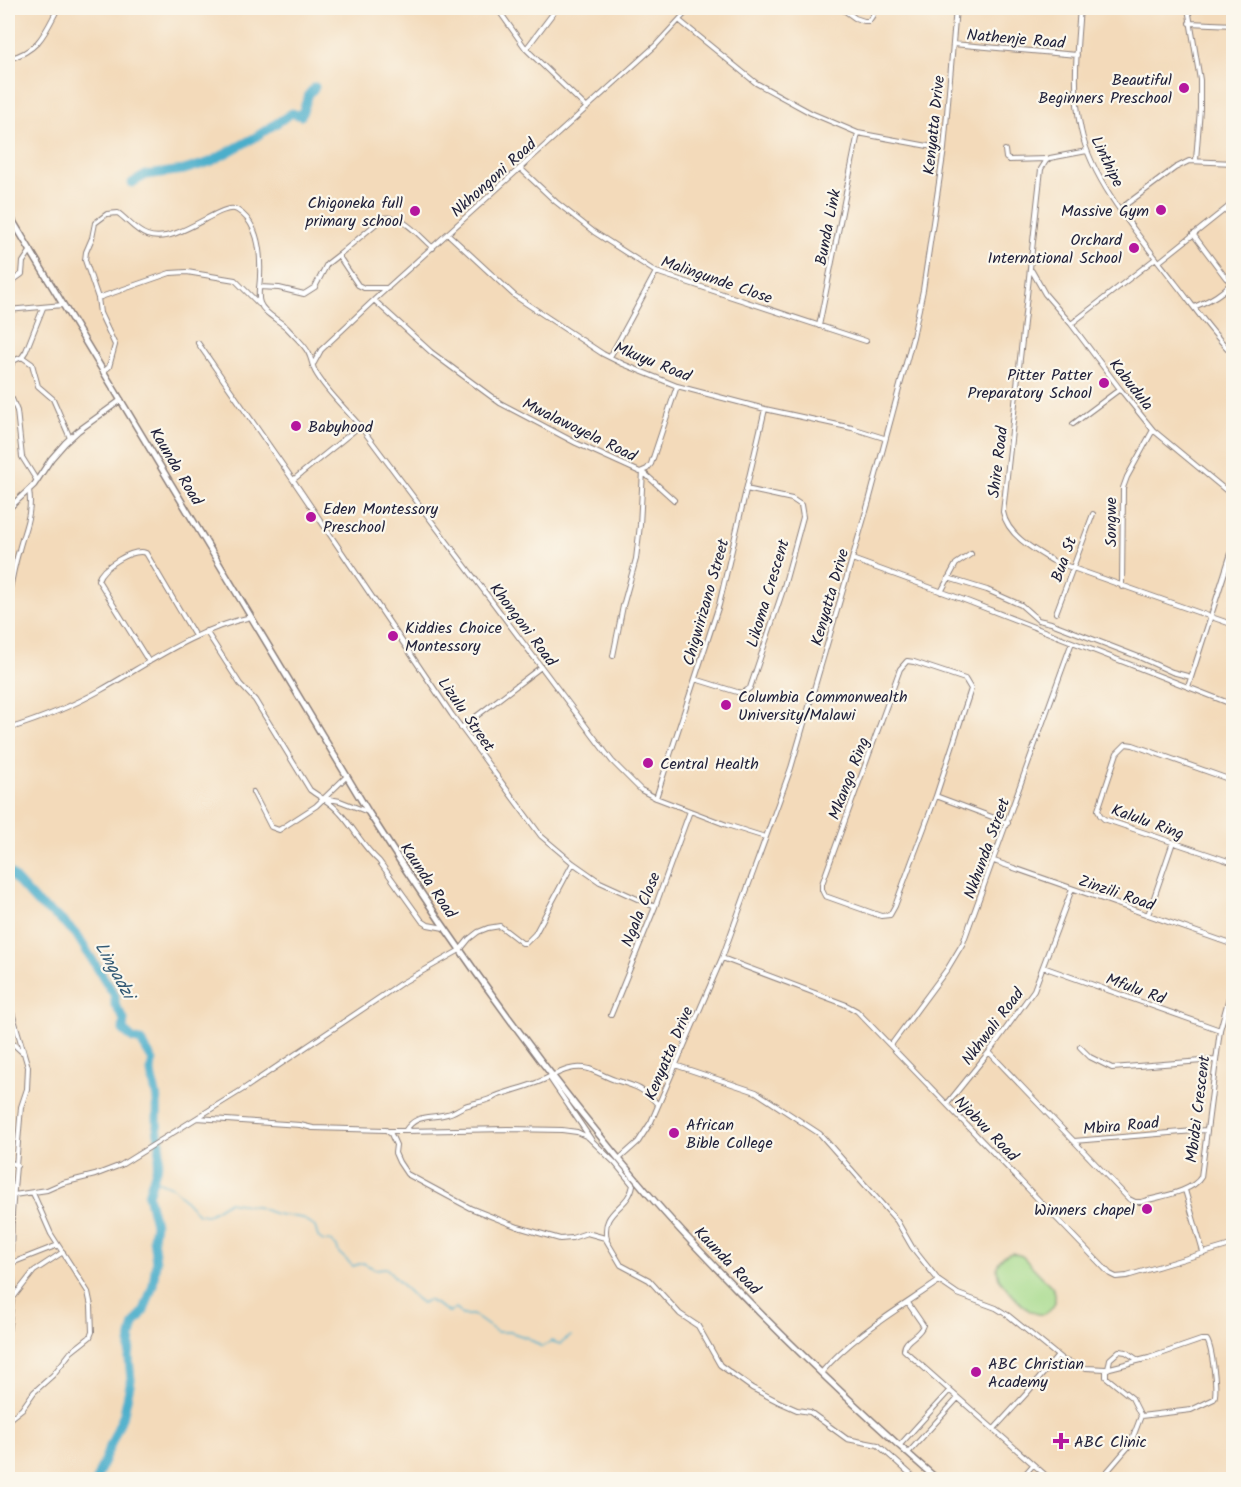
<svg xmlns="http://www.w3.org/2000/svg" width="1241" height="1487" font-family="Kalam,sans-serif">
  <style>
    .green { fill: #a5da8b; stroke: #647e63; stroke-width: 1.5 }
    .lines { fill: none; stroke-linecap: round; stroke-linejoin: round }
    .stream { stroke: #4caecb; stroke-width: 1.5 }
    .river { stroke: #4caecb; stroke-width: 9 }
    .minor-casing { stroke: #8a7e7a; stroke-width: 6 }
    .tertiary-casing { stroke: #8a7e7a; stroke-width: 7 }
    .secondary-casing { stroke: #8a7e7a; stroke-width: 8 }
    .minor { stroke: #fff; stroke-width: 4 }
    .tertiary { stroke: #fff; stroke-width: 4.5 }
    .secondary { stroke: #fff; stroke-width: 5 }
    .poi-dot { fill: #b5179e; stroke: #fbf7ec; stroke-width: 2 }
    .labels { text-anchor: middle; stroke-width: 4.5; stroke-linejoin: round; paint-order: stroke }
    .street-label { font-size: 16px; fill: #22223b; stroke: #fbf7ec }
    .poi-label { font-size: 16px; fill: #22223b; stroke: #fbf7ec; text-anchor: start }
    .water-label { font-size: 18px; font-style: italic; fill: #335a75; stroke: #fbf7ec }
  </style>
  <rect width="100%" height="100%" fill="#fbf7ec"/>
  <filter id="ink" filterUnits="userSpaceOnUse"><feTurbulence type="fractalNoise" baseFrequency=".0167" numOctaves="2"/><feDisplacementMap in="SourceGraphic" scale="12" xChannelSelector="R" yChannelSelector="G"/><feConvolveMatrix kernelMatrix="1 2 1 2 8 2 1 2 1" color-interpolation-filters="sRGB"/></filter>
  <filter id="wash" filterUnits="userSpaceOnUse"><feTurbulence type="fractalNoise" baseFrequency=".008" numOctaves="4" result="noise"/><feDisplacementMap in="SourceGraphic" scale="24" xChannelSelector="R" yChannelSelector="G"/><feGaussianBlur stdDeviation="1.35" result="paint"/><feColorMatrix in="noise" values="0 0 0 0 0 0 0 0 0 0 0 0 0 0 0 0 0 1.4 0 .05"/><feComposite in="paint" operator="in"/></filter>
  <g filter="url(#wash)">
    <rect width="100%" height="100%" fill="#f3daba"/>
    <path class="green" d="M1012,1253l10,3 30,31 3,6v10c-15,31 -45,-10 -56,-25 -5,-12 0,-22 13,-25z"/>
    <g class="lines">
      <path class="stream" d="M152,1179l22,9 24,26 9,1 21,-13 26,4 22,8 26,4 13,9 3,10 5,4h7l7,6 2,6 14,13 10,-3 12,6 11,-1c12,11 22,26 36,35l6,-3 21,12 7,-4 6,7h11l24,17h13l18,6 14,9 9,-6 9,3 11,-8"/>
      <path class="river" d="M132,183l14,-8 38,-5 26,-8 44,-24 38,-25 9,3 8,-22 6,-7
        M8,871l29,32 23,16 16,15 39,62v9l9,14 -1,11 10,9 8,2 12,20c-5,11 1,22 3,33 3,15 -1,30 3,44
        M96,1480l28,-67 7,-33 -2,-22 2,-22 3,-12 10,-13 9,-26 3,-23 -3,-24 2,-14 -7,-29 11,-35 1,-18"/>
    </g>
  </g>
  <g filter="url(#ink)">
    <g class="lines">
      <g class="minor-casing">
        <path id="minor" d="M497,8l29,41 61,59
          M841,8l14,10 9,3h5l4,-6 1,-7
          M1080,8c-3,39 -8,83 1,122 11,53 63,112 95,154 19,24 36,50 58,71
          M1188,8l12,72v29l-4,51
          M680,21l76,62 55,30 47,20 86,16
          M1189,23l45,2
          M953,44l124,11
          M526,49l31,-41
          M8,59c31,-8 37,-26 50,-51
          M1005,150l1,8 3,2 38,-1
          M1087,151l-37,7 -4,3 -5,8 -38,343c4,23 31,38 50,49l181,64
          M520,168l36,34 38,30 62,40 210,69
          M1233,202l-3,26 4,8
          M1120,209l55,-41 14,-7 45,2
          M448,234l67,62 88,58 20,10 54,22 88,23 87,19 32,10
          M1193,234l33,44 8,6
          M1159,262l69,-55 6,-10
          M1032,271l13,23 26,30 49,65 33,41 81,67
          M8,284l14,-10 1,-12 8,-12
          M259,287l20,1 25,6 11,-7 12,-23 13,-10
          M388,288h-24l-6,-3 -18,-27v-4l43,-36c20,-4 36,18 50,30
          M98,298l72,-25 17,-1 48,8 24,24
          M374,300l57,52 69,51 76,40 64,29 7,-3 4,-5 26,-78
          M1194,307c14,-6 32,-14 40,-29
          M8,310l55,-5
          M1071,324l85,-66
          M819,326l39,-193
          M198,343l95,137 159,235 89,121 32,27 27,19 55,25
          M22,357l10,7 6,22 15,13 17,39
          M610,357l46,-85
          M314,363l7,-13 53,-50 281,-254 35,-38
          M104,371l5,-4 6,-22 -15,-32 -2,-15 -13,-38 1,-8 6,-14 3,-15 12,-9 11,-1c10,7 17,18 29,22 31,11 74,-34 90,-25 22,13 24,44 23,66 0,9 -3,19 0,27 4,11 19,17 27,25 7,8 16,15 21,24 4,7 4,15 8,21 11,19 30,36 44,53l252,335 29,29 15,8 71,27 38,12
          M8,373l5,-12 9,-4 4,-6 17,-43
          M8,398l4,1 5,12 5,46 15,24
          M1073,424l47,-35
          M643,472l31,28
          M293,480l67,-54
          M852,559l115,42 267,104
          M948,578l39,12 34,15 17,15 13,3 88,34 33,15 19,5
          M1122,587l1,-99 4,-11 26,-47
          M941,592l15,-28 15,-10
          M8,597c4,-16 6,-31 11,-47 5,-20 14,-37 10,-60
          M1056,613l37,-99
          M206,631l34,53 15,16 55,90c11,8 22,13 30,23 14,15 23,34 39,48l43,60 6,4 16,3
          M613,656l10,-50 13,-47 4,-34 3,-54
          M149,662l-51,-82c4,-13 35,-32 48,-27l49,83
          M695,679l42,13 6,1 7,-5 33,-98 20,-73 -2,-12 -9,-6 -46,-10
          M1188,687l46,-143
          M461,728l80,-61
          M8,729c32,-10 63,-22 93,-39 48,-27 95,-61 150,-73
          M1234,781l-101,-36 -7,-1 -9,9 -19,57 2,5 4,4 130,44
          M253,792l18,35 8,3 37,-24 31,-30
          M936,796l-41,110 -5,9 -9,1 -56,-20 -3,-6v-6l78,-215 7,-8 7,1 51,17 6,10 -35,107 72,27
          M324,798l16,3 28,11
          M656,798l63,-193 46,-196
          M994,861l240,84
          M1148,915l25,-73
          M722,958l122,46 13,7 253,263 6,3 11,-1 107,-32
          M1043,967l177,63
          M8,972l2,9 1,28
          M8,1005l3,4 17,58 -1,22 -6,18 -9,106 -1,43 3,31 -6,45
          M611,1015l44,-108 35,-96
          M8,1039l14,13
          M891,1045l57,-77 15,-25 109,-301
          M1080,1047l10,10 22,11 103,-8
          M989,1052l140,147 6,3h6c16,-5 52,-10 60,-25l19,-147 14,-51
          M675,1065l81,27 64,42 77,87 15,26 27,34 19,13 38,14 13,8 54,44 23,8 20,1 43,-11 52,-18h6c5,8 11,51 7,59l-23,11 -50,6
          M549,1077l42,62
          M947,1104l42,-52 45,-62 38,-101
          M197,1118l103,7 13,3 73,2 5,4 5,11 -1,8 4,9 8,12 63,34 48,19 42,12 12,-1 15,-5 18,5 16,27 28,15 31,34 18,12 22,39 32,23 27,14 18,8 13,2 37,27 31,6 39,35
          M389,1131h16c12,-18 24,-12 42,-17 7,-1 12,-6 18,-8 10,-4 22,-4 31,-10 13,-5 27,-8 40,-13 18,-7 33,-19 53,-14 7,2 17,8 26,11 20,6 29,8 43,25
          M405,1131l103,-2 54,1 15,2 11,5 27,26 18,22c-4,24 -33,25 -26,54
          M1074,1141l132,-11
          M619,1159l19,-17 13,-20 71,-164 69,-190 78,-267 44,-164 10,-47 21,-141 12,-141
          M8,1161l9,5
          M1185,1190l18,62
          M14,1195l33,-5 16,-7 32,-8 26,-10 124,-77 155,-104 60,-34 9,-11 9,-7 10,-4 12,-2 22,17h4l9,-9 38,-71
          M12,1263l46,-18
          M13,1298l21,-27 29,-19
          M908,1303l15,22c-3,11 -19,14 -19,25l147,130
          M1108,1369l2,-10 9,-8 7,1 12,8
          M821,1373c32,-38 78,-64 118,-92
          M8,1420l14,-11 12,-17 19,-17 18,-23 19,-15 2,-5 -1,-26 -3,-14 -37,-58 -18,-41
          M994,1429l33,-36 30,-36
          M899,1446l50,-55
          M908,1453l50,-55
          M923,1480l7,-7
          M1020,1480l13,-15
          M1037,1480l6,-7
          M1100,1480l30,-35 11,-29 -9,-18 -26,-21v-8"/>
      </g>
      <g class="tertiary-casing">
        <path id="tertiary" d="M8,509l26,-24 17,-26 14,-16 13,-12 43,-31"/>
      </g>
      <g class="secondary-casing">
        <path id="secondary" d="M8,213l361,600c85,134 178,263 281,383 35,41 72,78 109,116 58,58 117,114 179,168"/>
      </g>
      <use href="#minor" class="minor"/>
      <use href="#tertiary" class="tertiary"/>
      <use href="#secondary" class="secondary"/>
    </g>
  </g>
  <g class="poi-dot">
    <circle cx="1184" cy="88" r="6"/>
    <circle cx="1161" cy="210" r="6"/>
    <circle cx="415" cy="211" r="6"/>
    <circle cx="1134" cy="248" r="6"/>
    <circle cx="1104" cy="383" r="6"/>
    <circle cx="296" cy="426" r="6"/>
    <circle cx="311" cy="517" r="6"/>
    <circle cx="393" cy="636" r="6"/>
    <circle cx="726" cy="705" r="6"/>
    <circle cx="648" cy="763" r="6"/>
    <circle cx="674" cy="1133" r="6"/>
    <circle cx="1147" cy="1209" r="6"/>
    <circle cx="976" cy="1372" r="6"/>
    <path d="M1058 1432h6v6h6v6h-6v6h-6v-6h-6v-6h6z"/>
  </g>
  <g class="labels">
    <g class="street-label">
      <text transform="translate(1016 38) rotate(5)" y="6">Nathenje Road</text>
      <text transform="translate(933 125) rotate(-84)" y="6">Kenyatta Drive</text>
      <text transform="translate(1108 161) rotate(64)" y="6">Linthipe</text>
      <text transform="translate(493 177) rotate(-42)" y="6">Nkhongoni Road</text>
      <text transform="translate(827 227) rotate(-79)" y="6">Bunda Link</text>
      <text transform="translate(717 279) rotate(19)" y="6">Malingunde Close</text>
      <text transform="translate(653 361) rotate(22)" y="6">Mkuyu Road</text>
      <text transform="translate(1132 384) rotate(52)" y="6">Kabudula</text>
      <text transform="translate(580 429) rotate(26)" y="6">Mwalawoyela Road</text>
      <text transform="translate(997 462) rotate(-83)" y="6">Shire Road</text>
      <text transform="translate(177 466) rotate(59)" y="6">Kaunda Road</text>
      <text transform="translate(1110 522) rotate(-90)" y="6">Songwe</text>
      <text transform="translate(1063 559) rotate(-70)" y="6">Bua St</text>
      <text transform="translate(767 593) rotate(-73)" y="6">Likoma Crescent</text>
      <text transform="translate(829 597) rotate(-74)" y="6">Kenyatta Drive</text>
      <text transform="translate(705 602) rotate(-74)" y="6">Chigwirizano Street</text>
      <text transform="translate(524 624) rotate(53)" y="6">Khongoni Road</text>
      <text transform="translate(467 714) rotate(55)" y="6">Lizulu Street</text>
      <text transform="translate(848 778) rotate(-69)" y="6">Mkango Ring</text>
      <text transform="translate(1148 821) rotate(20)" y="6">Kalulu Ring</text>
      <text transform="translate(986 848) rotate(-70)" y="6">Nkhunda Street</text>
      <text transform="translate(429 880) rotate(56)" y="6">Kaunda Road</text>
      <text transform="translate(1117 892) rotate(19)" y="6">Zinzili Road</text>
      <text transform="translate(640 909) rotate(-68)" y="6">Ngala Close</text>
      <text transform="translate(1136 988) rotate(20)" y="6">Mfulu Rd</text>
      <text transform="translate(992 1026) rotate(-53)" y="6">Nkhwali Road</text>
      <text transform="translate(668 1053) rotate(-67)" y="6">Kenyatta Drive</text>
      <text transform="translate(1197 1109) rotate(-83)" y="6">Mbidzi Crescent</text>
      <text transform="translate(1121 1125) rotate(-5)" y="6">Mbira Road</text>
      <text transform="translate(987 1128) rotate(46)" y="6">Njobvu Road</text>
      <text transform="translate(728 1260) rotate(46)" y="6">Kaunda Road</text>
    </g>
    <g class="poi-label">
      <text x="1172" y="85" text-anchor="end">Beautiful<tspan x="1172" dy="18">Beginners Preschool</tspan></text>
      <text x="403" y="208" text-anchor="end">Chigoneka full<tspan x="403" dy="18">primary school</tspan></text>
      <text x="1149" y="216" text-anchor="end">Massive Gym</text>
      <text x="1122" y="245" text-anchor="end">Orchard<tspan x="1122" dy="18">International School</tspan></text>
      <text x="1092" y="380" text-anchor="end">Pitter Patter<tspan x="1092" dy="18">Preparatory School</tspan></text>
      <text x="308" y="432">Babyhood</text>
      <text x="323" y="514">Eden Montessory<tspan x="323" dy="18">Preschool</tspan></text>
      <text x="405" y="633">Kiddies Choice<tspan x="405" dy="18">Montessory</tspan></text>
      <text x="738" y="702">Columbia Commonwealth<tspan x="738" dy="18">University/Malawi</tspan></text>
      <text x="660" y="769">Central Health</text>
      <text x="686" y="1130">African<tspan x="686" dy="18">Bible College</tspan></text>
      <text x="1135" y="1215" text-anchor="end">Winners chapel</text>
      <text x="988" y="1369">ABC Christian<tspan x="988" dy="18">Academy</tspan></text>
      <text x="1074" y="1447">ABC Clinic</text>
    </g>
    <g class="water-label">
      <text transform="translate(115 970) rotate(61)" y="6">Lingadzi</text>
    </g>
  </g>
  <rect width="1241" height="1487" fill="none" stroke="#fbf7ec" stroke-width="30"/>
</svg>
